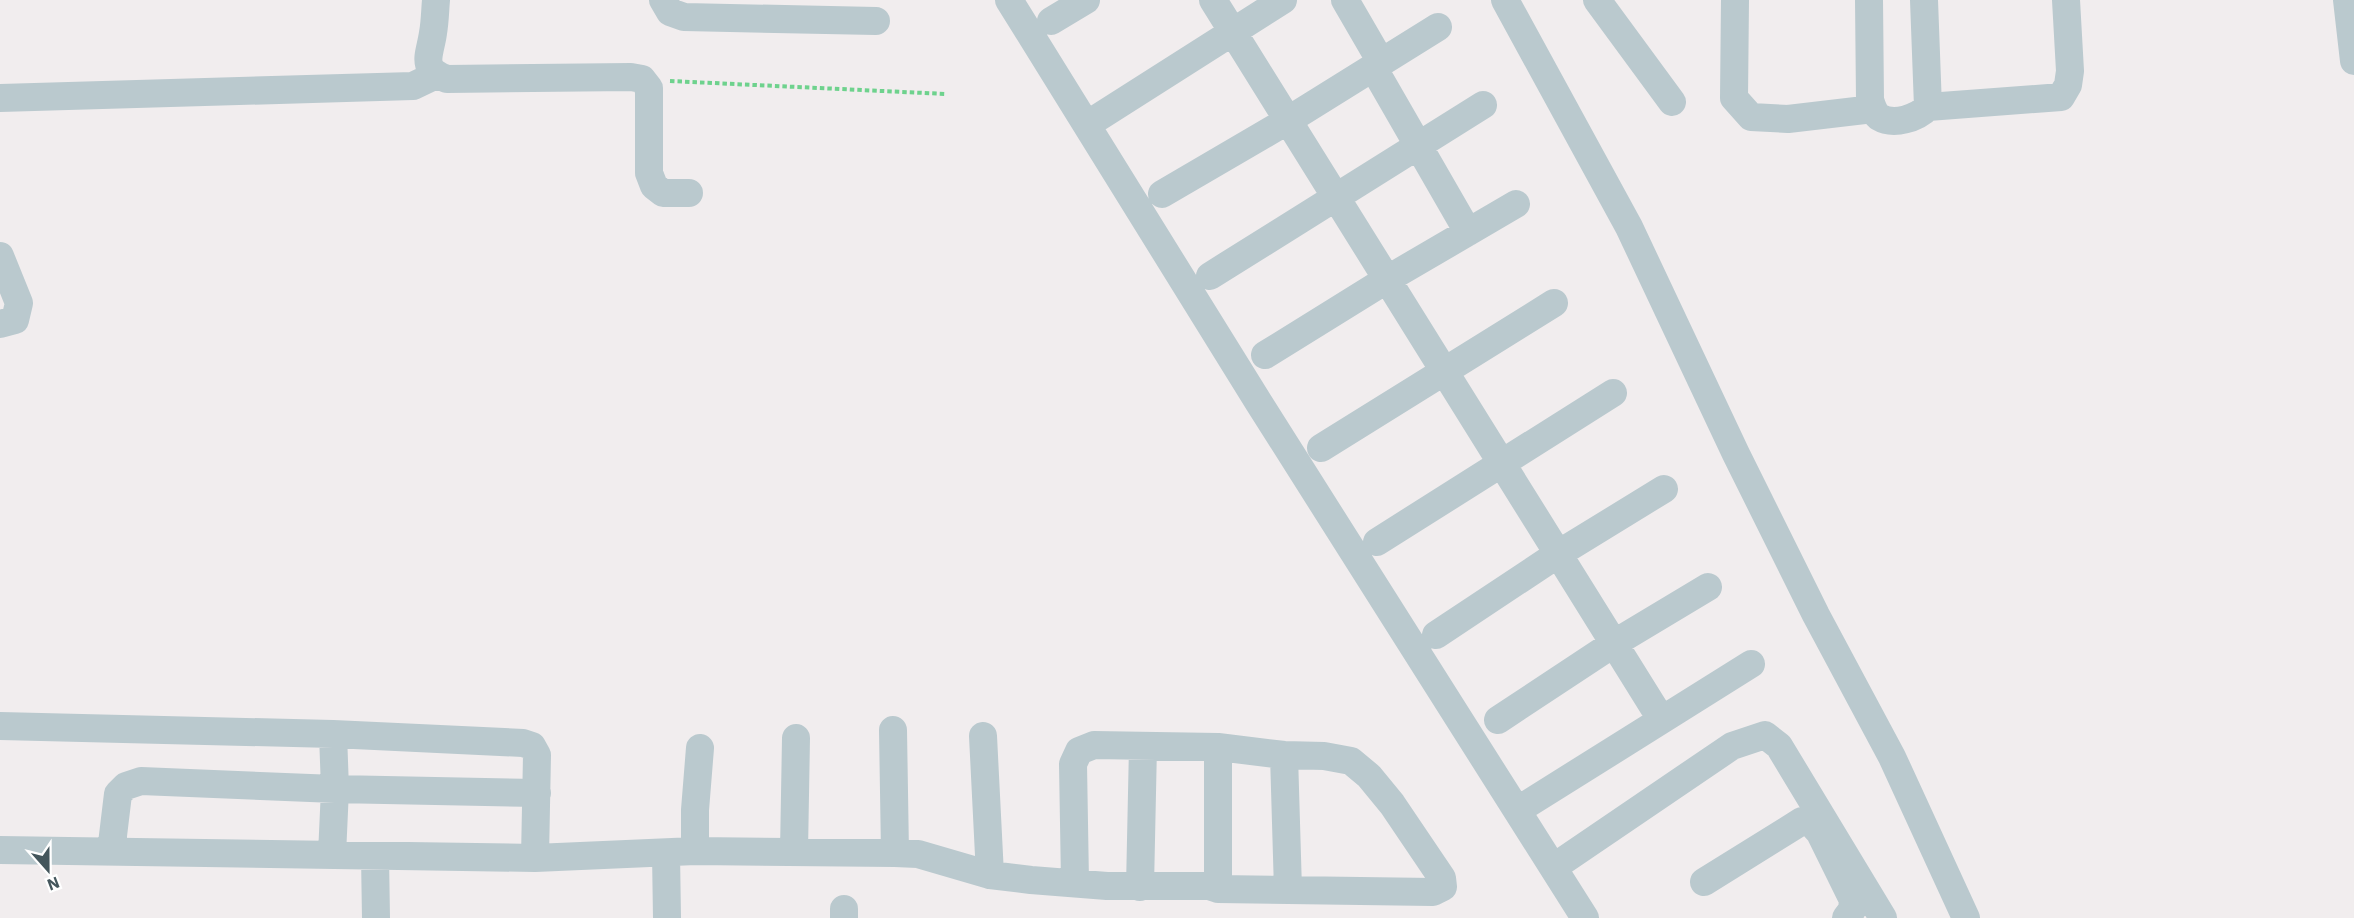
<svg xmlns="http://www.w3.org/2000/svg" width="2354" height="918" font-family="'IBM Plex Sans',sans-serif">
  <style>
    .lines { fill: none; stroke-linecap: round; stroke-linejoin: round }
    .path { stroke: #6ed28d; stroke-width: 4; stroke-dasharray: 4.5 3; stroke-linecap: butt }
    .minor { stroke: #bac9ce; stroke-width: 28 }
  </style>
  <rect width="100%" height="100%" fill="#f1edee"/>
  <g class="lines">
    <path class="path" d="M670,81l276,13"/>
    <path class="minor" d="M436,0c-1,11 -1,22 -3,33 -3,22 -14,36 14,46l184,-2 11,2 7,9v85l5,13 9,7h26
      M663,0l7,12 14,5 192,4
      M1009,0l250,403 326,515
      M1213,0l448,719
      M1345,0l36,62
      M1505,0l124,227 107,227 80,161 76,142 74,161
      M1597,0l75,102
      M1735,0l-1,98 17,19 37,2 85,-10
      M1869,0l1,100c2,6 4,13 9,17 15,9 38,1 49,-10l-4,-107
      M2347,0l7,61
      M1051,21l35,-21
      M1373,67l95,165
      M0,98l413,-12 23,-11
      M1928,107l133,-10 7,-12 2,-14 -4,-71
      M1099,117l184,-117
      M1162,194l125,-73 151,-94
      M0,256l19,47 -4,17 -15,4
      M1210,276l273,-171
      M1265,355l121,-75 130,-76
      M1321,448l233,-145
      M1377,542l236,-149
      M1436,635l122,-81 106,-65
      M1498,720l115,-76 95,-57
      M0,726l333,8 190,9 9,3 5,9 -2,103
      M893,730l2,123
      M983,736l7,139
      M1218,747v142
      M1284,755l4,135
      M1518,810l233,-146
      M0,850l535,8 160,-7 200,2 23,1 72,21 41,5 76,6h102l9,3 215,3 10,-5 -1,-9 -50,-74 -23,-28 -18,-15 -27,-5 -40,-1 -66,-8 -124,-2 -15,6 -6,13 2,118
      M695,851v-41l5,-62
      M111,852l7,-58 8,-8 15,-5 194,8 202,4
      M794,852l2,-114
      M666,853l1,65
      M332,855l3,-66 -2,-55
      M375,856l1,62
      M1554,867l178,-121 33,-11 14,11 104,172
      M1704,882l98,-61 9,2 9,10 33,67 -1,10 -6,8
      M1140,887l3,-141
      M844,918v-9"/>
  </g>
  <g transform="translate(48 870) rotate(159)" stroke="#ffffff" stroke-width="4.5" paint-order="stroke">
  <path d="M0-4.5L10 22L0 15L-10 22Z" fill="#44565c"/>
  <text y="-9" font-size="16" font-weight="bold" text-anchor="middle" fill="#44565c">N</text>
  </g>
</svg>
